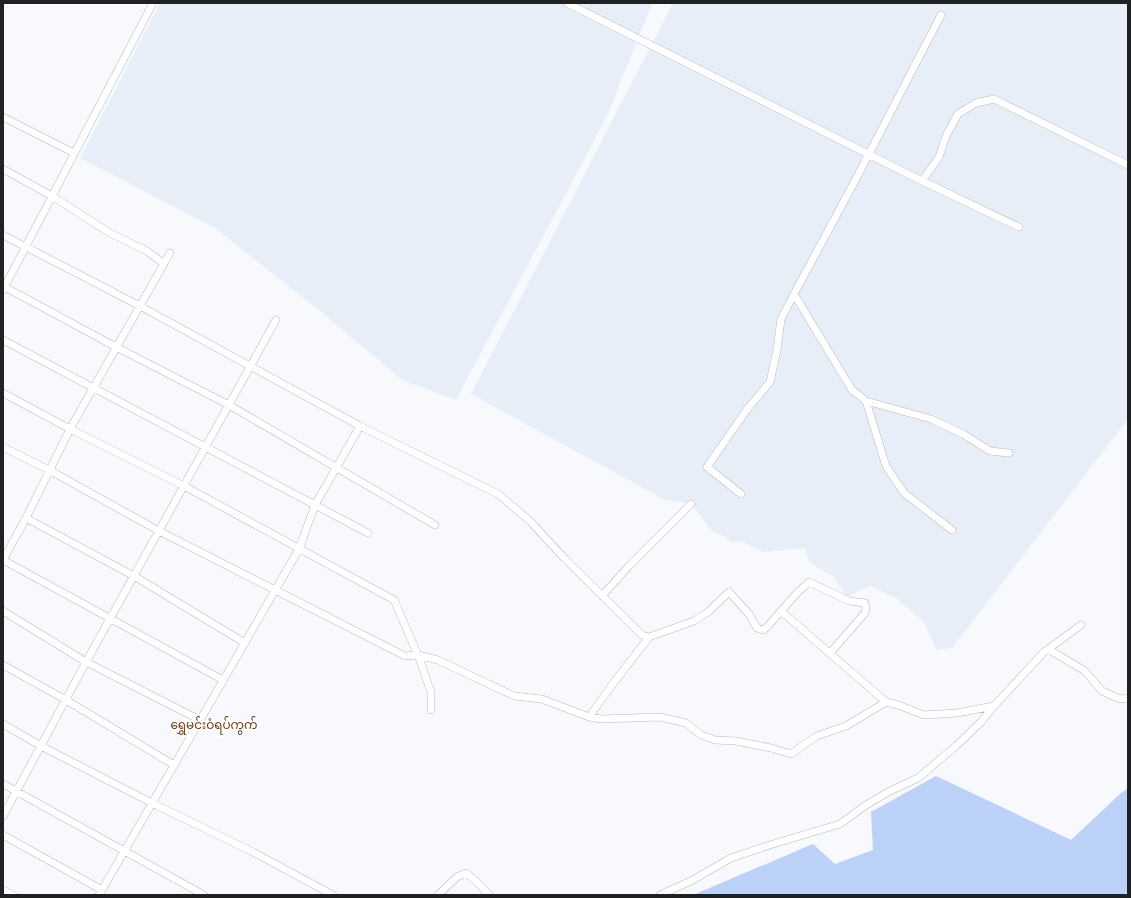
<svg xmlns="http://www.w3.org/2000/svg" width="1131" height="898" font-family="'Roboto Condensed','Noto Sans Myanmar',sans-serif">
  <style>
    .built { fill: #e8eef8 }
    .green { fill: #bcd1f7 }
    .lines { fill: none; stroke-linecap: round; stroke-linejoin: round }
    .minor-casing { stroke: #b8babd; stroke-width: 8 }
    .minor { stroke: #fff; stroke-width: 7 }
    .labels { text-anchor: middle; stroke-width: 3.5; stroke-linejoin: round; paint-order: stroke }
    .quarter-label { font-size: 12px; fill: #733807; stroke: #fff }
  </style>
  <rect width="100%" height="100%" fill="#f7f9fc"/>
  <path class="built" d="M160,3h492l-46,115 -150,282 -54,-20 -77,-65 -110,-87 -135,-70z
    M673,3h455v416l-176,229 -16,2 -12,-28 -28,-24 -26,-12 -23,11 -13,-20 -25,-15 -4,-14 -42,4 -22,-11 -10,1 -5,-5 -13,-5 -22,-28 -26,-4 -194,-106z"/>
  <path class="green" d="M936,776l135,64 50,-47 7,-5v107h-435l120,-51 22,20 38,-14 -2,-38z"/>
  <g class="lines">
    <g class="minor-casing">
      <path id="minor" d="M567,3l355,178 97,46
        M3,117l71,36
        M3,169l49,27 58,37 37,18 17,13
        M922,181l17,-24 7,-21 12,-22 18,-11 18,-4 134,66
        M3,235l137,71 220,120 138,68 32,27 35,38 77,76 7,2 45,-16 14,-9 21,-20 20,22 8,14 6,2 4,-3 30,-34 12,-11 40,19 16,2 1,6 -1,4 -35,40
        M3,286l113,61 113,58 206,120
        M3,290l150,-287
        M794,294l58,96 14,11 65,18 32,15 27,17 19,2
        M3,340l365,193
        M3,393l67,36 114,57 210,114 24,55 13,37v18
        M866,401l20,65 18,27 48,37
        M3,447l46,23 110,61 246,125 13,-1 20,5 76,36 28,3 47,18 12,2 59,-2 26,6 15,12 14,5 21,1 35,7 20,6 26,-18 29,-10 40,-24 12,3 26,10 33,-2 37,-7 50,-54 37,-27
        M741,494l-34,-27 41,-59 22,-26 7,-32 4,-31 13,-25 62,-115 85,-164
        M26,518l108,58 111,67
        M3,560l23,-42 44,-89 100,-176
        M3,560l220,120
        M602,596l26,-29 63,-63
        M3,611l83,51 114,58
        M781,611l105,91
        M1048,649l37,22 17,20 18,8 8,-1
        M3,665l63,35 108,65
        M589,717l23,-32 37,-48
        M3,724l38,22 111,57 101,49 80,43
        M3,784l201,111
        M3,816l83,-154 190,-342
        M3,835l99,55
        M3,890l10,5
        M99,895l200,-346 16,-44 45,-79
        M438,895l19,-18 9,-4 10,8 13,14
        M660,895l31,-14 40,-23 42,-14 67,-20 26,-19 24,-14 28,-13 38,-32 25,-24 13,-16"/>
    </g>
    <use href="#minor" class="minor"/>
  </g>
  <g class="labels">
    <g class="quarter-label">
      <text x="214" y="729">ရွှေမင်းဝံရပ်ကွက်</text>
    </g>
  </g>
  <rect width="1131" height="898" fill="none" stroke="#202122" stroke-width="8"/>
</svg>
